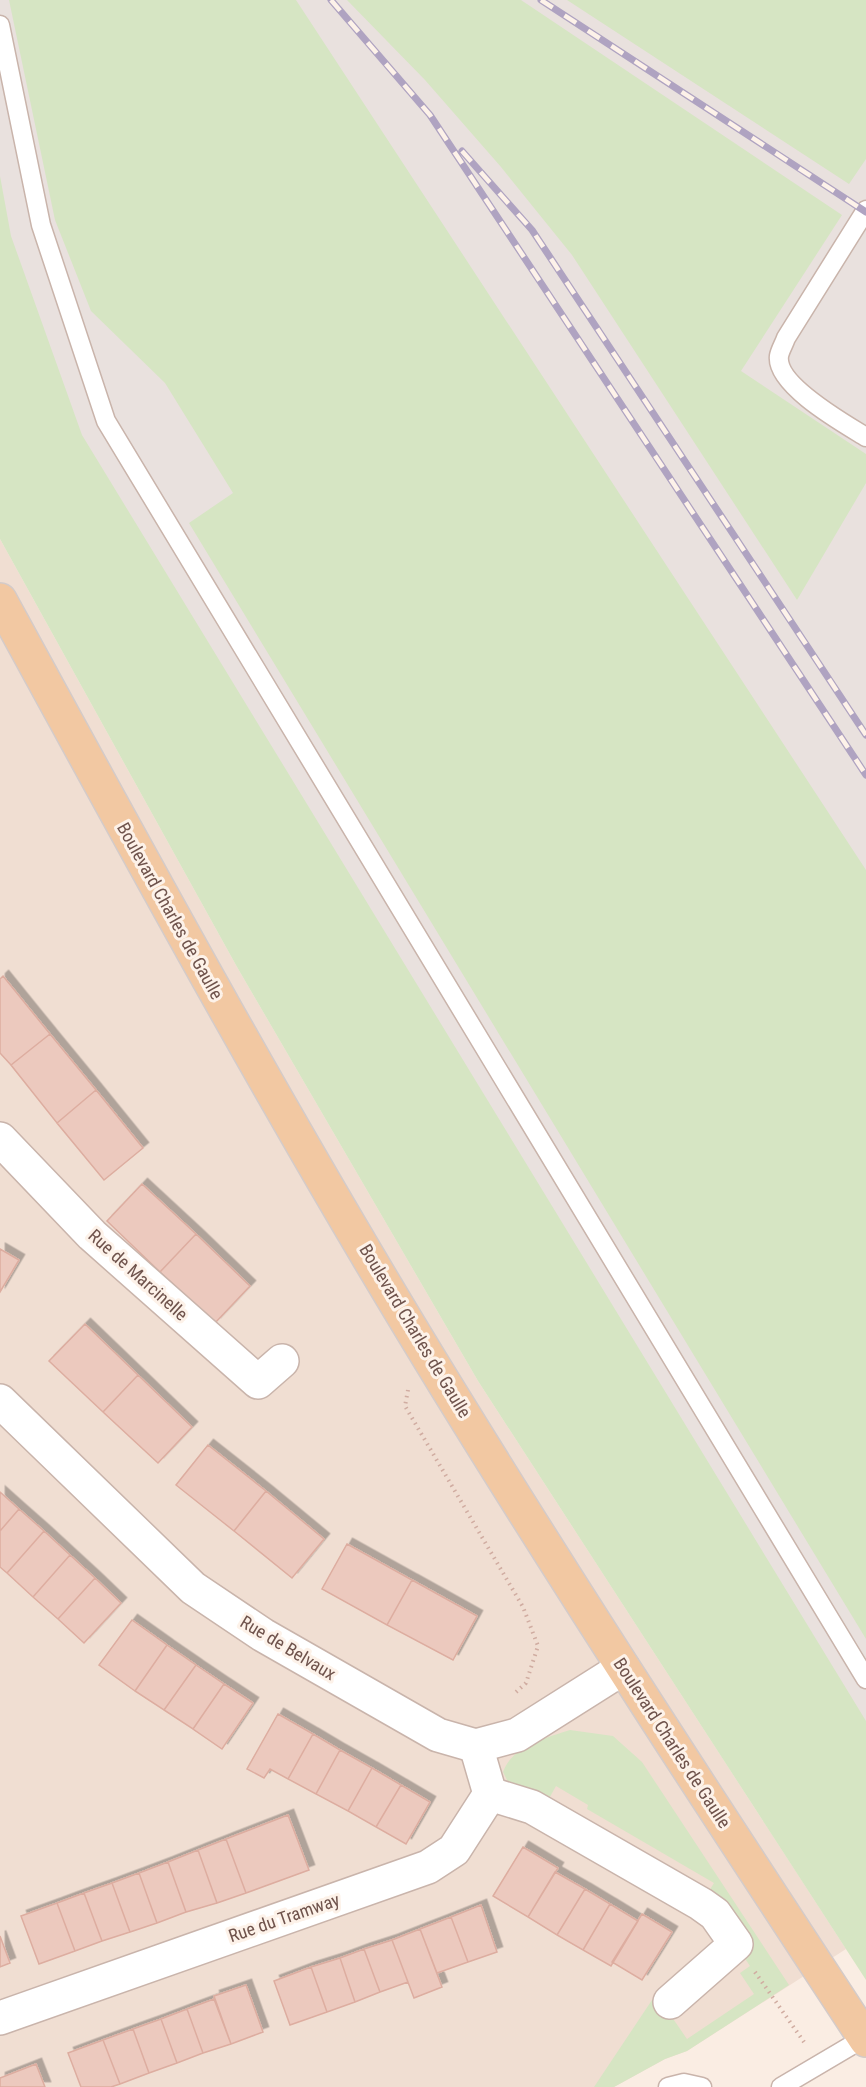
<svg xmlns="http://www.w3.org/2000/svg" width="866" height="2087" font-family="'Roboto Condensed',sans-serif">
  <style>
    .residential { fill: #f0ded2 }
    .industrial { fill: #e9e1de }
    .green { fill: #d6e5c3 }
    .building { fill: #ecc9be; stroke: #ddada0; stroke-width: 1.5; filter: url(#shadow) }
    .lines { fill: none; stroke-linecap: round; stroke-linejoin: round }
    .service-casing { stroke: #c9b4ab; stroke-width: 21 }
    .minor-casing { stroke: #c9b4ab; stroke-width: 36 }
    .tertiary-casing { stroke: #c9b4ab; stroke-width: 36 }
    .primary-casing { stroke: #d4cbc9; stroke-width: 36 }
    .path { stroke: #d0aca1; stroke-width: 4; stroke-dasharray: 1.5 4.5; stroke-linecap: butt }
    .service { stroke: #fff; stroke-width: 18 }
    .minor { stroke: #fff; stroke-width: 33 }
    .tertiary { stroke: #fff; stroke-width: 33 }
    .primary { stroke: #f2c8a2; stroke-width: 33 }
    .rail-casing { stroke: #afa3c1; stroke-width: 7 }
    .rail { stroke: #fdf2e9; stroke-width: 4.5; stroke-dasharray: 14; stroke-linecap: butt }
    .labels { text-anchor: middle; stroke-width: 6; stroke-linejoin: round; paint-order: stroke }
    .street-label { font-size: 18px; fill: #6f534c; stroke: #fdf2e9 }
  </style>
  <defs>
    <filter id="shadow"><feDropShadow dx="5.5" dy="-5.5" stdDeviation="0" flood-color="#0004"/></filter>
  </defs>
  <rect width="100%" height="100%" fill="#faede3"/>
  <path class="residential" d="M0,539l237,428 241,414 368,568 -159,102 -22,8 -51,28h-614z"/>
  <path class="industrial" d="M0,0h866v1773l-866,-1452z"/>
  <path class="green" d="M9,0h287l570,870v769l-677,-1116 44,-30 -68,-110 -74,-72 -36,-91z
    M347,0h174l321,215 -101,156 125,83v29l-69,117 -225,-345 -71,-88 -76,-87z
    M567,0h299v159l-17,25z
    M0,176l11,60 71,199 784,1286v259l-388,-599 -241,-414 -237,-428z
    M570,1730l43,6 29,26 147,223 -102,66 -22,8 -51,28h-20l62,-93 31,45 67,-45 -14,-21 10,-7 -35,-52 -14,-10 13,-21 -127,-74 1,-4 -32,-19 -10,18 -37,-20 -6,-12c9,-26 43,-34 67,-42z"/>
  <path class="building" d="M3,976l47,58 -39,31 -11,-12v-74z
    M50,1034l46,56 -39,33 -46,-58z
    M96,1090l47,58 -39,32 -47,-57z
    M142,1184l54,50 -36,38 -53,-51z
    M196,1234l54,52 -35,37 -55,-51z
    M0,1249l19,11 -19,32z
    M85,1324l53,51 -35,37 -54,-51z
    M138,1375l54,52 -34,36 -55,-51z
    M208,1445l58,46 -32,40 -58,-46z
    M266,1491l58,48 -32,39 -58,-47z
    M0,1492l19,17 -19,22z
    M19,1509l25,22 -37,42 -7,-6v-36z
    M44,1531l26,24 -37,42 -26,-24z
    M347,1544l65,36 -25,45 -65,-36z
    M70,1555l25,23 -37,41 -25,-22z
    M95,1578l26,25 -37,40 -26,-24z
    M412,1580l65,36 -24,44 -66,-35z
    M132,1620l35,25 -32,46 -36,-26z
    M167,1645l29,20 -32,45 -29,-19z
    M196,1665l28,19 -31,45 -29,-19z
    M224,1684l29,19 -31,46 -29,-20z
    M278,1714l35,20 -25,45 -18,-10 -6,9 -17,-9z
    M313,1734l27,16 -24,44 -28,-15z
    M340,1750l32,18 -24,43 -32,-17z
    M372,1768l29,17 -25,42 -28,-16z
    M401,1785l29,17 -24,42 -30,-17z
    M288,1815l21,55 -63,23 -20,-54z
    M226,1839l20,54 -29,10 -19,-53z
    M523,1847l35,21 -30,49 -35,-21z
    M198,1850l19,53 -31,9 -18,-50z
    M168,1862l18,50 -29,11 -18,-50z
    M555,1872l30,17 -28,46 -29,-18z
    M139,1873l18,50 -27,9 -18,-49z
    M112,1883l18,49 -28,9 -18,-48z
    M585,1889l25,15 -27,46 -26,-15z
    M84,1893l18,48 -27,10 -18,-48z
    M57,1903l18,48 -36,13 -18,-48z
    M610,1904l28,17 -27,45 -28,-16z
    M481,1905l16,47 -29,10 -17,-45z
    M642,1914l30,18 -30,48 -30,-18z
    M451,1917l17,45 -31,11 -17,-44z
    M420,1929l22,58 -28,11 -22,-58z
    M0,1936l10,27 -10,4z
    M392,1940l16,42 -28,10 -16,-43z
    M364,1949l16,43 -25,10 -15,-44z
    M340,1958l15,44 -28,10 -16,-45z
    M311,1967l16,45 -37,13 -16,-44z
    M246,1985l17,47 -32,12 -17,-48z
    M214,1999l17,45 -28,9 -16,-44z
    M187,2009l16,44 -26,10 -16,-44z
    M161,2019l16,44 -28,10 -16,-44z
    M133,2029l16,44 -29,11 -17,-44z
    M103,2040l17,44 -9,3h-30l-13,-34z
    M36,2064l9,23h-45v-9z"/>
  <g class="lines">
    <g class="service-casing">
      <path id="service" d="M0,25l41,200 65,196 760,1258
        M866,210l-80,128c-2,6 -6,12 -7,18 -4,29 66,68 87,81
        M668,2087l16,-4 18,4
        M781,2087l83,-49"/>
    </g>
    <g class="minor-casing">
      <path id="minor" d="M0,1139l92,96 166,147 24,-21
        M490,1794l42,13 169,97 14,10 21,30 -66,58
        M0,2018l428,-151 26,-17 36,-56 -14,-48"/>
    </g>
    <g class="tertiary-casing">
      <path id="tertiary" d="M0,1401l193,187 70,47 175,100 38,11 41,-11 106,-67"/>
    </g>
    <g class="primary-casing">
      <path id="primary" d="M0,600c144,264 288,529 446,786 136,221 278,438 420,654"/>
    </g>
    <path class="path" d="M408,1390l-3,16 118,201 15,39 -12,37 -12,11
      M755,1972l49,70"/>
    <use href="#service" class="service"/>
    <use href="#minor" class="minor"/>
    <use href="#tertiary" class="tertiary"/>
    <use href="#primary" class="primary"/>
    <g class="rail-casing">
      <path id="rail" d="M331,0l99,115 436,660
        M541,0l325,212
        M462,151l70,79 334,505"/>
    </g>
    <use href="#rail" class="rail"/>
  </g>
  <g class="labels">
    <g class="street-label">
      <text transform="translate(170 911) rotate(61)" y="6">Boulevard Charles de Gaulle</text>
      <text transform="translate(138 1275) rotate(42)" y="6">Rue de Marcinelle</text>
      <text transform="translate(415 1331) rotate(59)" y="6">Boulevard Charles de Gaulle</text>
      <text transform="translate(288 1648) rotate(31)" y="6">Rue de Belvaux</text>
      <text transform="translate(672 1743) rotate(57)" y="6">Boulevard Charles de Gaulle</text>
      <text transform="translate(284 1918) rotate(-19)" y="6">Rue du Tramway</text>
    </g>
  </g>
</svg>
